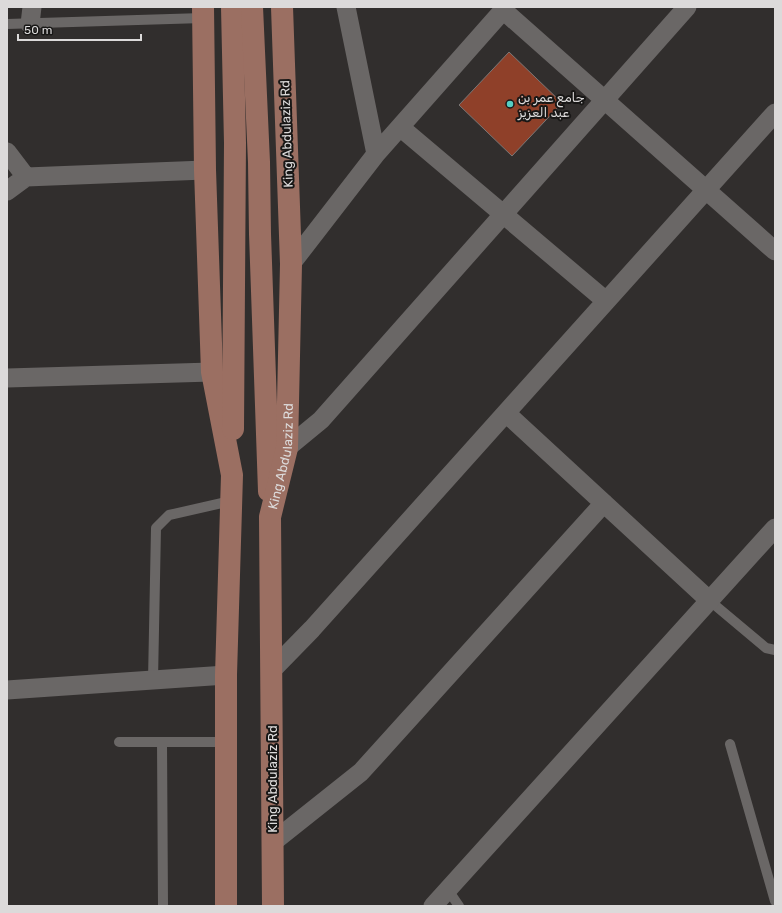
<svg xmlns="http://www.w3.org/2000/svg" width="782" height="913" font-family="Rubik,'Noto Sans Arabic',sans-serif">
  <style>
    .building { fill: #8f4029; stroke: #7b7776 }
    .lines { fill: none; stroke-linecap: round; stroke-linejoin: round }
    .lane { stroke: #6a6766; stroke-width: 10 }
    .street { stroke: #6a6766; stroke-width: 19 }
    .primary { stroke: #9b6f62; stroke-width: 22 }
    .poi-dot { fill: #56cec3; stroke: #181716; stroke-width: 1.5 }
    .labels { text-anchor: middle; stroke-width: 4; stroke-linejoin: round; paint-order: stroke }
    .poi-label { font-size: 13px; fill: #dcdada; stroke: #181716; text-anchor: start }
    .street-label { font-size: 13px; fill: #dcdada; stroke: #181716 }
  </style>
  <rect width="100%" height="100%" fill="#312e2d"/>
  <path class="building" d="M509,52l53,51 -50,53 -53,-51z"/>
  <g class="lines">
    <path class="lane" d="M7,24l196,-6
      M710,601l56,47 9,2
      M153,680l3,-152 13,-13 62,-14
      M119,742h43
      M730,744l45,157
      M448,890l11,16
      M163,906l-1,-164h65"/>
    <path class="street" d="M346,7l30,147
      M503,10l272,241
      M30,24l2,-17
      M400,127l206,174
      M7,152l19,25
      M7,191l19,-14 179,-7
      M291,264l85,-110 130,-147
      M7,378l205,-6
      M506,413l204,188
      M287,448l34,-28 366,-413
      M271,671l41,-42 463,-516
      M7,690l219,-15
      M273,842l88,-70 243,-269
      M433,906l342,-378"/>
    <g class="primary">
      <path d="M203,7l2,163 7,202 20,103 -6,200v231"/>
      <path d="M232,7l3,136 -2,286"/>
      <path d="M252,7l7,155 1,72 9,257"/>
      <path id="s1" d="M273,906l-3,-389 17,-69 4,-184 -9,-257"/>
    </g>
  </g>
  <circle class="poi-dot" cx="510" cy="104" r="4"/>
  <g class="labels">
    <g class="poi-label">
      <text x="518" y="102">جامع عمر بن<tspan x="518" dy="15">عبد العزيز</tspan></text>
    </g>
    <g class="street-label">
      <text transform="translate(286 134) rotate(-92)" y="5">King Abdulaziz Rd</text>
      <text dy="5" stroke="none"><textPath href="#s1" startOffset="451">King Abdulaziz Rd</textPath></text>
      <text transform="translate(272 779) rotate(-90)" y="5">King Abdulaziz Rd</text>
    </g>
  </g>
  <rect width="782" height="913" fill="none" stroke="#dcdada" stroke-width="16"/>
  <path d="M18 34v6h123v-6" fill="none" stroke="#dcdada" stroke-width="2"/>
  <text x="24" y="34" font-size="12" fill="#dcdada" stroke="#181716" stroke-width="3" paint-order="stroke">50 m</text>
</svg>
